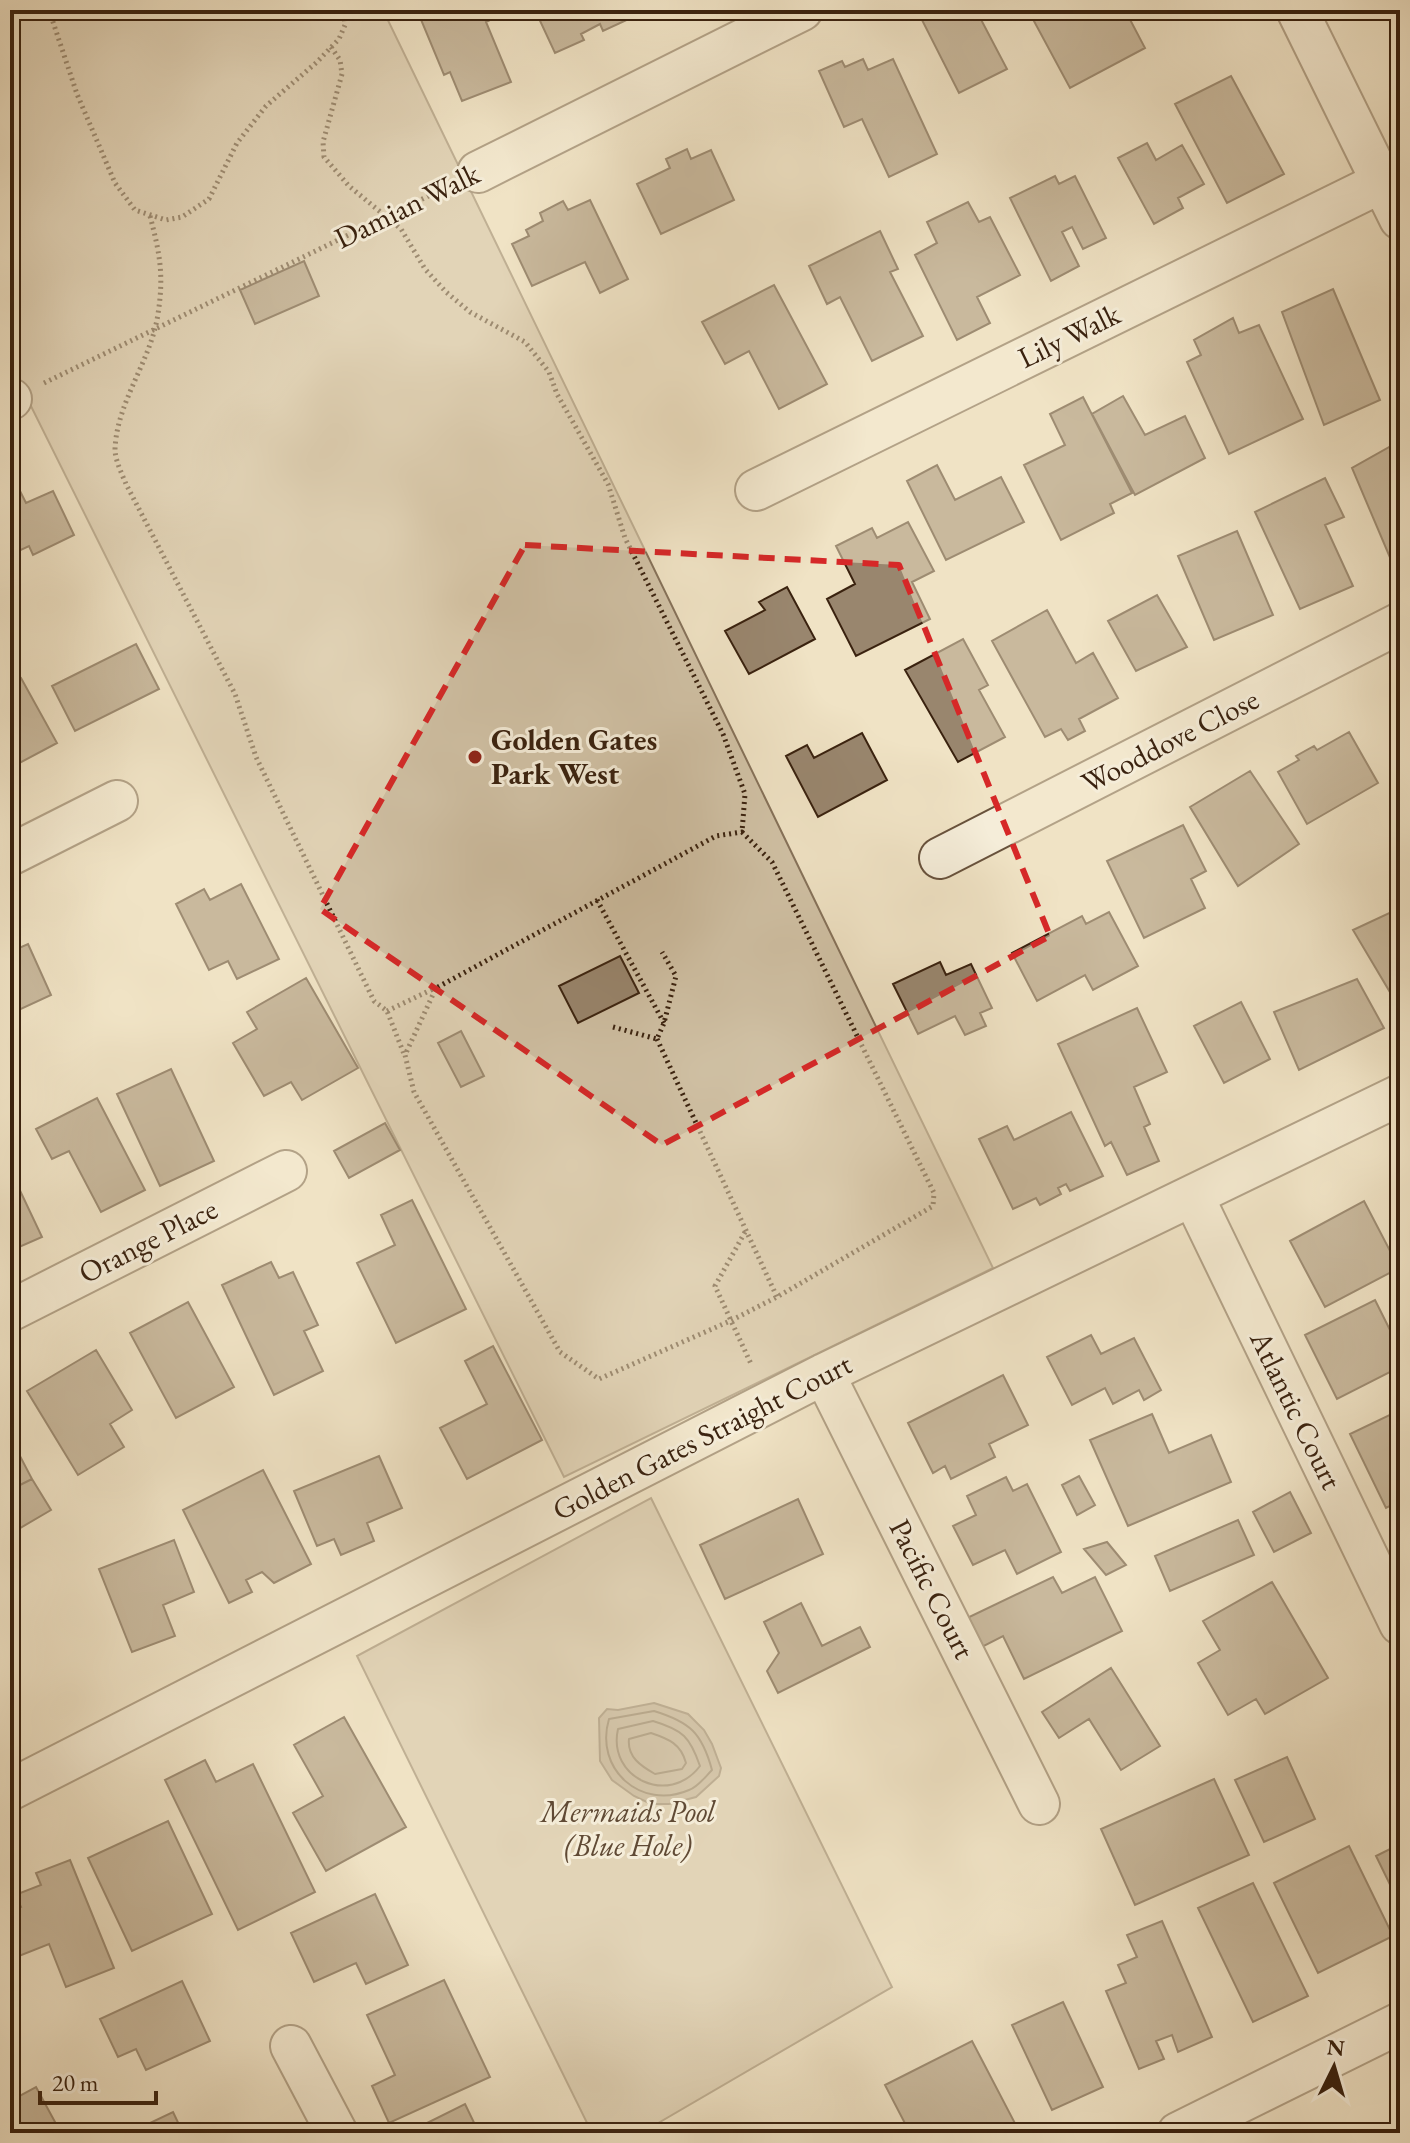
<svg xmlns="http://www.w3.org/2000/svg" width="1410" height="2143" font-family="'EB Garamond',serif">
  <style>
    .green { fill: #d1c2a6; stroke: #86725a; stroke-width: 2 }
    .water { fill: #b2a187; stroke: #826e57; stroke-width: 2 }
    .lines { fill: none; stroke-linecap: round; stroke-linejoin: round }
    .shore { stroke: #76624b; stroke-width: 2 }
    .building { fill: #99866e; stroke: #3a220f; stroke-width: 2 }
    .street-casing { stroke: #68523c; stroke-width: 44 }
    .path { stroke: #3a220f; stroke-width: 5; stroke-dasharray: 2 4; stroke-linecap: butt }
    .street { stroke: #f5edd9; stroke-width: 40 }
    .marked { fill: none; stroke: #d62828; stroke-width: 6; stroke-dasharray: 16 10; stroke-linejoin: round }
    .poi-dot { fill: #8f2418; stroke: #f5edd9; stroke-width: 3 }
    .labels { text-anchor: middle; stroke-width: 6; stroke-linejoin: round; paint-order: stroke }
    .street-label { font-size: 30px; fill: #3a220f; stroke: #f5edd9 }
    .poi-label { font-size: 30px; font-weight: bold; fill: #3a220f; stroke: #f5edd9; text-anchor: start }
    .park-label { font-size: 30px; font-style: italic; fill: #604a35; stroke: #f5edd9 }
  </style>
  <rect width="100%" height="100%" fill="#f0e3c5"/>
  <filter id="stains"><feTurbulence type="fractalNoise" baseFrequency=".0025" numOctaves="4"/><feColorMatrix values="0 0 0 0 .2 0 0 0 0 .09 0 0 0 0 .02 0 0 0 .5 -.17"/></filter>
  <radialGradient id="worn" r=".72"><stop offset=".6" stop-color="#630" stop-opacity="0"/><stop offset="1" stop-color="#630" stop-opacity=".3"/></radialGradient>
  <path class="green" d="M10,10h373l610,1258 -429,209 -554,-1113z
    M651,1498l241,489 -251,146h-49l-235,-477z"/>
  <path class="water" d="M654,1703l34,11 16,16 8,14 9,24 -2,8 -23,21 -27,7h-18l-17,-8 -22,-16 -12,-19 -1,-43 8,-9 11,1z"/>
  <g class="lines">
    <path class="shore" d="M654,1711c36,11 48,22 58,59 -7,7 -14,17 -23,20 -48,21 -95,-21 -80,-71z
      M653,1721c30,9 37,16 47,45 -31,41 -93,12 -82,-37z
      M651,1733c18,6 30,11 35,30l-4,6 -27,5c-14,-8 -28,-17 -26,-35z"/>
  </g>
  <path class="building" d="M417,10h71l4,9 -6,3 25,60 -49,19 -12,-29 -6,3z
    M535,10h94l4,7 -30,14 -3,-7 -19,10 3,6 -29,13z
    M937,10h39l31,59 -48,24 -38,-75z
    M1028,10h34l4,7 12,-7h47l20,38 -75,40z
    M863,59l5,11 25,-11 44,95 -48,23 -27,-58 -18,8 -25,-56 23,-10 3,6z
    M1231,76l53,98 -57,29 -52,-99z
    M1147,143l9,17 26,-15 22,39 -26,14 5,10 -29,16 -36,-66z
    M687,149l4,10 20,-9 23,50 -73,34 -24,-50 33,-16 -4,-9z
    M1055,176l4,8 16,-8 31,62 -23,11 -11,-22 -10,5 17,34 -28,15 -41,-83z
    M590,200l38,79 -28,14 -15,-31 -53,24 -20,-42 17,-8 -3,-6 17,-9 -3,-8 23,-12 5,9z
    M968,202l11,20 11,-5 30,58 -43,22 13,26 -33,17 -42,-85 22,-12 -10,-21z
    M880,231l18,38 -8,3 33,64 -51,25 -32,-64 -13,7 -18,-38z
    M304,261l15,35 -64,28 -15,-34z
    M774,285l53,99 -48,25 -30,-58 -24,13 -23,-42z
    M1333,289l47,111 -56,25 -42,-113z
    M1233,318l6,15 20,-8 44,94 -74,35 -42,-92 14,-7 -7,-15z
    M1123,396l22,39 40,-19 20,42 -70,37 -43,-81z
    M1083,397l49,96 -22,11 4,9 -53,27 -37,-75 41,-20 -15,-31z
    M1400,441v140l-48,-113z
    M937,465l18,35 46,-23 23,45 -78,38 -39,-79z
    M1325,478l19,39 -19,8 28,61 -53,23 -45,-97z
    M20,491l6,12 27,-12 21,44 -41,20 -4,-9 -19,9v-60z
    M908,522l26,49 -22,11 18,37 -74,37 -29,-57 28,-15 -19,-38 36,-18 5,10z
    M1237,531l36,84 -59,25 -36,-84z
    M787,587l28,52 -66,35 -24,-43 40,-21 -6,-8z
    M1157,595l30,52 -51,24 -28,-50z
    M1047,610l29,53 17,-10 25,45 -39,21 6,12 -17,9 -7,-11 -16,8 -53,-96z
    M963,639l25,46 -9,5 26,47 -47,25 -53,-92z
    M136,644l23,45 -84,42 -23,-45z
    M21,678l36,65 -47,25v-84z
    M1349,732l29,51 -71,41 -29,-52 21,-12 -3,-4 18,-10 3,4z
    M862,733l25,47 -69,37 -32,-61 21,-11 7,13z
    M1250,771l49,73 -61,42 -48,-79z
    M1183,825l23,46 -15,8 14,29 -61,30 -37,-77z
    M241,884l38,75 -42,20 -9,-18 -19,9 -33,-66 28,-15 6,11z
    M1400,908v101l-47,-79z
    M1109,912l29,54 -45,24 -8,-15 -48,26 -25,-48 70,-37 4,8z
    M28,944l23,51 -41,19v-62z
    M620,956l19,37 -61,30 -19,-37z
    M940,962l6,13 25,-11 21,44 -12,5 6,13 -21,9 -10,-19 -37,18 -25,-50z
    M306,978l52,90 -56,32 -11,-18 -27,14 -31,-53 24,-14 -10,-17z
    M1357,979l27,49 -85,42 -25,-58z
    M1241,1002l29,57 -46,24 -30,-57z
    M1137,1008l30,64 -33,15 16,37 -6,3 15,34 -32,14 -16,-33 -6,4 -47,-102z
    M461,1031l23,45 -23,11 -23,-44z
    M171,1069l43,92 -54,25 -43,-92z
    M97,1098l48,92 -44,22 -32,-61 -17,8 -16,-30z
    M1071,1112l32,64 -33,15 -4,-7 -8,4 3,6 -21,11 -4,-7 -23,11 -34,-70 28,-13 7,14z
    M385,1123l15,27 -51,28 -15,-27z
    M15,1180l27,57 -32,14v-69z
    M412,1200l54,109 -70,34 -39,-80 38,-18 -14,-30z
    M1364,1201l35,67 -74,39 -35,-66z
    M271,1262l8,16 14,-6 25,53 -14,6 19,40 -49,24 -52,-110z
    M1375,1300l25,50v17l-63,32 -32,-64z
    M188,1302l46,85 -58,31 -46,-85z
    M1091,1335l10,19 33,-16 27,52 -17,10 -5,-10 -26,14 -8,-16 -33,17 -25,-48z
    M493,1346l49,94 -75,39 -27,-51 47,-24 -22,-43z
    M96,1350l36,60 -22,14 14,23 -46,28 -51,-84z
    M1003,1375l25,50 -39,19 6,13 -44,22 -6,-13 -12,7 -25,-50z
    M1400,1410v91l-14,7 -36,-74z
    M1152,1414l17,39 42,-18 20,47 -103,44 -38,-86z
    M10,1437l22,42 -22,11z
    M379,1456l23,52 -35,15 7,18 -33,14 -7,-16 -17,7 -23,-55z
    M263,1470l48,94 -37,19 -12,-11 -16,8 6,12 -23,11 -46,-93z
    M1079,1476l16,29 -18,10 -15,-30z
    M1006,1477l7,14 14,-7 34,68 -44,22 -12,-24 -32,15 -20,-39 23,-11 -9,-19z
    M32,1479l19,31 -41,24v-44z
    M1290,1492l21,41 -37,19 -21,-40z
    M798,1499l25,55 -98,45 -25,-54z
    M1238,1520l16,35 -84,36 -15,-35z
    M174,1540l20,52 -31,13 12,31 -43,16 -33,-83z
    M1107,1542l19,23 -20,10 -22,-26z
    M1053,1577l9,16 33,-16 27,54 -98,48 -21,-43 -25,13 -15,-29z
    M1272,1582l56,96 -63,36 -9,-15 -28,16 -30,-52 22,-13 -17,-29z
    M801,1603l21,43 38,-19 10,20 -92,46 -11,-22 12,-18 -15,-31z
    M1111,1668l49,78 -39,24 -32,-51 -30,19 -17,-26z
    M344,1717l62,110 -80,44 -33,-58 30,-17 -29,-51z
    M1287,1757l28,62 -51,23 -29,-62z
    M205,1760l11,22 37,-18 62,128 -77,38 -73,-150z
    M1214,1779l35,76 -114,50 -34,-76z
    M168,1821l44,93 -80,37 -44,-93z
    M1400,1844v61l-24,-49z
    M1349,1846l44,90 -75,37 -44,-90z
    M70,1860l44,108 -48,19 -17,-43 -30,12 -9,-21v-24l11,-4 -6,-12 26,-10 -5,-12z
    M1253,1883l55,113 -55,26 -55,-114z
    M375,1894l33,71 -42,19 -10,-21 -42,19 -23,-49z
    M1162,1921l50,116 -34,15 -6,-17 -16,6 8,18 -25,10 -33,-78 20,-8 -8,-18 19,-8 -10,-22z
    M444,1980l46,97 -101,46 -17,-37 23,-11 -28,-60z
    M182,1981l28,60 -64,29 -10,-21 -18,8 -18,-38z
    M1063,2002l40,85 -51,23 -40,-85z
    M972,2041l48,92h-65l-2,-5 -10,5h-33l-25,-48z
    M36,2087l25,46h-51v-32z
    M465,2104l14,29h-72z
    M173,2112l10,21h-54z"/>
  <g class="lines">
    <g class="street-casing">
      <path id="street" d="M1297,10l103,209
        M478,172l324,-162
        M10,399h1
        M756,490l626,-308
        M10,855l107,-54
        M940,858l460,-235
        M1193,1196l207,428
        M10,1311l276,-140
        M824,1374l215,430
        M10,1790l814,-416 576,-279
        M291,2046l46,87
        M1178,2133l222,-110"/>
    </g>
    <path class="path" d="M49,10l28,84 38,89 20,27 31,10 16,-3 27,-18 28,-56 29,-37 51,-44 22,-23 6,-14 -2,-15
      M331,47l9,13 2,14 -19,68 1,15 25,29 52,43 24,40 21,23 24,20 55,30 24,30 8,22 51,90 17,54 98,196 22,60 -3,38
      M150,216c10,38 14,59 8,98 -7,47 -41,87 -43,135 0,11 7,25 11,35l109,210 21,63 118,244 13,10 17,43
      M44,383l401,-195
      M742,832l30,30 162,331 -1,13 -156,91 -47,24 -131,58 -39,-27 -146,-260 -9,-37 31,-67 280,-152z
      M597,900l67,123
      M387,1011l46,-22
      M613,1027l44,12 7,-16 12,-47 -14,-24
      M657,1039l120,258
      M745,1232l-30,54 37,80"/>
    <use href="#street" class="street"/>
  </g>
  <path d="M0 0H1410V2143H0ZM525,545l374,20 151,371 -388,209 -342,-236z" fill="#f0e3c5" fill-opacity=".55" fill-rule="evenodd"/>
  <path class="marked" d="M525,545l374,20 151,371 -388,209 -342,-236z"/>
  <circle class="poi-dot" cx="475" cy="757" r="8"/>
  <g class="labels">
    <g class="street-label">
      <text transform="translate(407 206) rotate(-26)" y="10">Damian Walk</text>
      <text transform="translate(1069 336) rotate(-26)" y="10">Lily Walk</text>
      <text transform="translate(1170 741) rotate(-27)" y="10">Wooddove Close</text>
      <text transform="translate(148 1241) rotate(-27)" y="10">Orange Place</text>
      <text transform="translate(1296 1410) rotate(64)" y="10">Atlantic Court</text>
      <text transform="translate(702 1437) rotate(-27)" y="10">Golden Gates Straight Court</text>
      <text transform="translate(932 1589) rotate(63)" y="10">Pacific Court</text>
    </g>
    <g class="poi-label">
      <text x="491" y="750">Golden Gates<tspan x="491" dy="34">Park West</tspan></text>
    </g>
    <g class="park-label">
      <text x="628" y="1822">Mermaids Pool<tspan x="628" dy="34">(Blue Hole)</tspan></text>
    </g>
  </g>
  <rect width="1410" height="2143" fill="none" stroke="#f0e3c5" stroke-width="40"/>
  <rect x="12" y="12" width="1386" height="2119" fill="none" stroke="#3a220f" stroke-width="4"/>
  <rect x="20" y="20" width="1370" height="2103" fill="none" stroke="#3a220f" stroke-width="2"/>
  <g transform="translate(1334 2067) rotate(5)" stroke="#f5edd9" stroke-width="6" paint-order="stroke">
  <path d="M0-6L14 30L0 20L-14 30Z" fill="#3a220f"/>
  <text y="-12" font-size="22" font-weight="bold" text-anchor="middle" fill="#3a220f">N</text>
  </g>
  <path d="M40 2091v12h116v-12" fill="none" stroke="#3a220f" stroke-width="4"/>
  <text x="52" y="2091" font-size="24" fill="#3a220f" stroke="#f5edd9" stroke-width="6" paint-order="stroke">20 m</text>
  <rect width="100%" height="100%" filter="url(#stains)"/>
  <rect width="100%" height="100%" fill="url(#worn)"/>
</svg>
